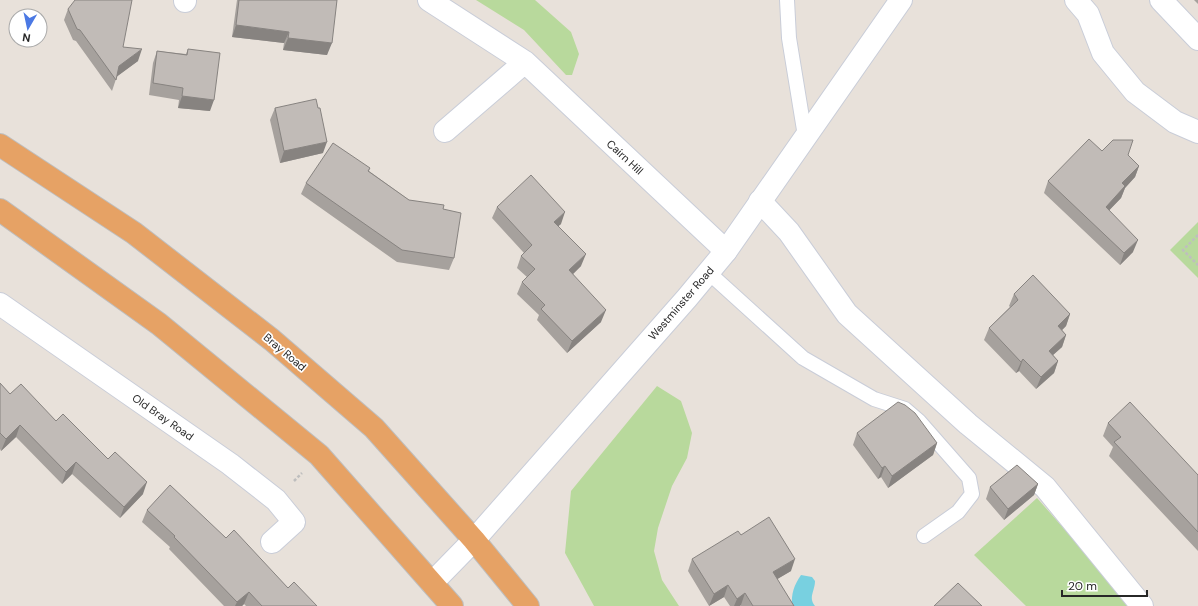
<svg xmlns="http://www.w3.org/2000/svg" width="1198" height="606" font-family="'DM Sans',sans-serif">
  <style>
    .green { fill: #b8d99c }
    .water { fill: #78d0e0 }
    .lines { fill: none; stroke-linecap: round; stroke-linejoin: round }
    .service-casing { stroke: #c9cdd8; stroke-width: 16 }
    .minor-casing { stroke: #c9cdd8; stroke-width: 24 }
    .tertiary-casing { stroke: #c9cdd8; stroke-width: 24 }
    .trunk-casing { stroke: #bebebe; stroke-width: 24 }
    .path { stroke: #bebebe; stroke-width: 2.5; stroke-dasharray: 3 2; stroke-linecap: butt }
    .service { stroke: #fff; stroke-width: 14 }
    .minor { stroke: #fff; stroke-width: 22 }
    .tertiary { stroke: #fff; stroke-width: 22 }
    .trunk { stroke: #e6a265; stroke-width: 22 }
    .wall { fill: #a6a19d }
    .shaded-wall { fill: #878380 }
    .building { fill: #c1bbb7; stroke: #878380 }
    .labels { text-anchor: middle; stroke-width: 3.5; stroke-linejoin: round; paint-order: stroke }
    .street-label { font-size: 11px; fill: #272727; stroke: #fff }
  </style>
  <rect width="100%" height="100%" fill="#e8e1da"/>
  <path class="green" d="M476,0h59l36,32 8,22 -7,21h-6l-42,-45z
    M1198,222v56l-28,-28z
    M657,386l24,15 11,32 -5,25 -15,28 -14,42 -4,23 8,29 17,26h-85l-29,-53 6,-62z
    M1037,498l95,108h-106l-52,-51z"/>
  <path class="water" d="M801,575l11,2 3,4c0,10 -7,16 0,25h-23c-1,-12 2,-21 9,-31z"/>
  <g class="lines">
    <g class="service-casing">
      <path id="service" d="M787,0l2,38 16,98
        M708,272l95,86 71,41 31,10 14,12 50,57 3,16 -14,18 -34,24"/>
    </g>
    <g class="minor-casing">
      <path id="minor" d="M429,0l96,62 201,189
        M1076,0l12,14 15,39 32,39 40,30 23,10
        M1161,0l37,39
        M185,1v-1
        M445,131l80,-69
        M760,201l29,31 58,82 121,110 77,63 97,119
        M0,304l230,160 46,36 18,22 -22,20"/>
    </g>
    <g class="tertiary-casing">
      <path id="tertiary" d="M432,583l42,-43 213,-242 39,-47 175,-251"/>
    </g>
    <g class="trunk-casing">
      <path id="trunk" d="M0,145l134,88 138,107 102,88 100,112 54,66
        M0,210l159,114 160,131 133,151"/>
    </g>
    <path class="path" d="M1198,235l-15,15 15,15
      M294,481l8,-8"/>
    <use href="#service" class="service"/>
    <use href="#minor" class="minor"/>
    <use href="#tertiary" class="tertiary"/>
    <use href="#trunk" class="trunk"/>
  </g>
  <path class="wall" d="M237,0h100l-10,55 -44,-5 1,-7 -52,-6z
    M1194,0h4v4z
    M68,9l55,38 15,14 -21,15 -5,15 -36,-50 -3,-1 -9,-20z
    M188,49l22,62 -32,-3 1,-8 -30,-5 4,-32 4,-12 29,3z
    M275,108l48,45 -43,10 -10,-43z
    M1102,151l26,4 11,11 -4,11 -10,11 -4,10 -12,12 24,42 -13,13 -76,-72 4,-12z
    M370,168l-1,3 40,29 34,9 11,49 -5,12 -52,-8 -96,-68 5,-11z
    M497,207l64,17 -3,2 23,40 -8,8 28,48 -34,31 -30,-33 2,-5 -22,-21 5,-12 5,-5 -10,-9 4,-12 3,-3 -32,-35z
    M1014,294l56,20 -4,12 -4,4 4,5 -4,12 -9,8 5,6 -4,12 -18,16 -17,-18 -3,2 -32,-33 5,-12 21,-21 -1,-1z
    M0,383l10,11 46,27 52,38 35,35 -23,24 -48,-44 -10,10 -46,-47 -15,14 -1,-2z
    M1108,423l90,52v76l-89,-95 4,-9 -10,-11z
    M857,433l80,10 -4,12 -45,33 -7,-11 -3,2 -25,-34z
    M1038,484l-4,11 -30,25 -18,-21 4,-12z
    M147,510l79,28 62,50 29,18h-71l-2,-2 -2,2h-18l-55,-57 1,-2 -28,-25z
    M692,559l99,12 -14,8 17,27h-53v-1l-1,1h-10l-6,-9 -15,9 -21,-35z"/>
  <path class="shaded-wall" d="M236,25l53,7 -5,11 -52,-6z
    M288,38l44,5 -5,12 -44,-5z
    M142,49l-4,12 -23,17 4,-12z
    M182,96l32,4 -4,11 -32,-3z
    M327,142l-4,11 -43,10 4,-12z
    M1139,166l-4,11 -10,11 -4,10 -20,21 5,-12 16,-24z
    M565,212l-4,12 -12,10 5,-12z
    M1138,240l-5,12 -13,13 4,-12z
    M586,254l-5,12 -16,16 4,-12z
    M606,310l-5,12 -34,31 5,-12z
    M1070,314l-4,12 -12,12 4,-12z
    M1066,335l-4,12 -18,16 5,-12z
    M1023,359l-4,12 -3,2 5,-11z
    M1058,361l-4,12 -18,16 5,-12z
    M20,425l-4,12 -15,14 5,-12z
    M937,443l-4,12 -45,33 4,-12z
    M76,462l-4,12 -10,10 4,-12z
    M885,466l-4,11 -3,2 4,-11z
    M147,482l-4,12 -23,24 4,-11z
    M1038,484l-4,11 -30,25 4,-11z
    M795,559l-4,12 -22,13 4,-12z
    M728,585l-4,12 -15,9 5,-12z
    M249,592l-5,12 -2,2h-7l2,-4z
    M745,593l-4,12 -1,1h-6l3,-7z"/>
  <path class="building" d="M75,0h57l-9,47 19,2 -23,17 -3,14 -36,-50 -3,-1 -9,-20z
    M239,0h98l-5,43 -44,-5 1,-6 -53,-7z
    M188,49l32,4 -6,47 -32,-4 1,-8 -30,-5 4,-32 30,4z
    M316,99l2,9h2l7,34 -43,9 -9,-43z
    M1089,139l13,12 11,-11h20l-5,15 11,11 -17,17 3,3 -19,21 32,33 -14,13 -76,-72z
    M333,143l37,25 -2,3 41,29 35,5 -1,4 18,4 -7,45 -52,-8 -96,-67z
    M531,175l34,37 -11,10 32,32 -17,16 37,40 -34,31 -31,-32 4,-4 -23,-23 13,-13 -14,-13 11,-11 -35,-38z
    M1033,275l37,39 -12,12 8,9 -17,16 9,10 -17,16 -18,-18 -2,3 -32,-34 29,-28 -4,-6z
    M0,383l10,11 11,-10 35,37 7,-7 45,45 7,-7 32,30 -23,25 -48,-45 -10,10 -46,-47 -14,14 -6,-6z
    M898,402l7,3 10,8 22,30 -45,33 -7,-10 -3,2 -25,-35z
    M1130,402l68,73v57l-84,-90 7,-5 -13,-14z
    M1017,465l21,19 -30,25 -18,-22z
    M170,485l56,53 8,-8 54,58 6,-6 23,24h-55l-13,-14 -12,10 -63,-65 1,-1 -28,-26z
    M769,517l26,42 -22,13 21,34h-41l-8,-13 -8,6 -9,-14 -14,9 -22,-35 46,-28 3,4z
    M958,583l24,23h-48z"/>
  <g class="labels">
    <g class="street-label">
      <text transform="translate(625 157) rotate(43)" y="4">Cairn Hill</text>
      <text transform="translate(681 303) rotate(-49)" y="4">Westminster Road</text>
      <text transform="translate(285 352) rotate(40)" y="4">Bray Road</text>
      <text transform="translate(163 417) rotate(35)" y="4">Old Bray Road</text>
    </g>
  </g>
  <g transform="translate(28 28) rotate(189)"><circle r="19" fill="#ffffff" stroke="#a9a9a9"/>
  <path d="M0-3L7 15L0 10L-7 15Z" fill="#4b79e4"/>
  <text y="-6" font-size="11" font-weight="bold" text-anchor="middle" fill="#272727">N</text>
  </g>
  <path d="M1062 590v6h85v-6" fill="none" stroke="#272727" stroke-width="2"/>
  <text x="1068" y="590" font-size="12" fill="#272727" stroke="#ffffff" stroke-width="3" paint-order="stroke">20 m</text>
</svg>
